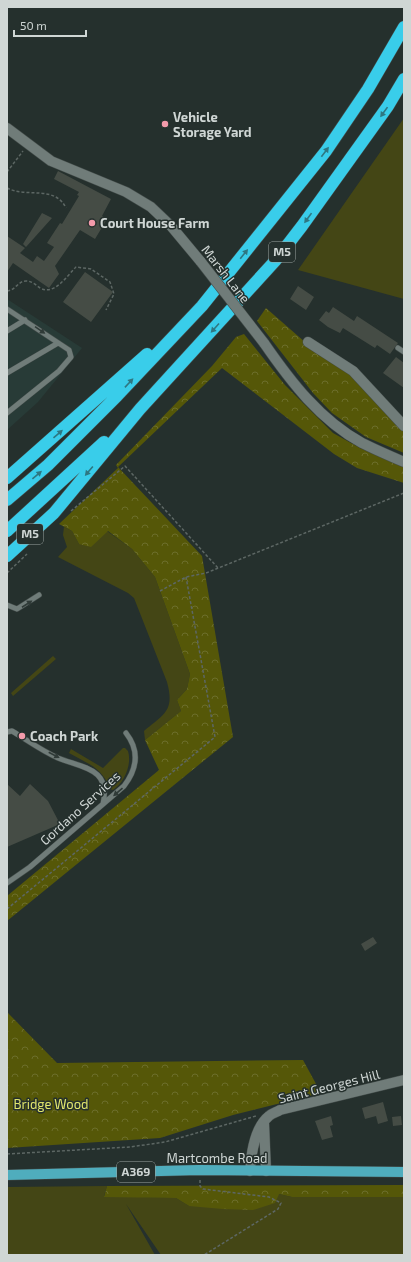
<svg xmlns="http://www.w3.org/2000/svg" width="411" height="1262" font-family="'Exo 2',sans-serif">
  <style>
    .built { fill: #283b37 }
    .green { fill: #444615 }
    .forest { fill: url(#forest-crowns) }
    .building { fill: #454c45 }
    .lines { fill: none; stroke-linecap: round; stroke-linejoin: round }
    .lane-casing { stroke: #444d4b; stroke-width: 6 }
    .street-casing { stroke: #444d4b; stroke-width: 11 }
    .secondary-casing { stroke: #444d4b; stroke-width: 11 }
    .primary-casing { stroke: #444d4b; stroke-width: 11 }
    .highway-casing { stroke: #444d4b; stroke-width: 13 }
    .path { stroke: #5d6764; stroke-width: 1.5; stroke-dasharray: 3 2; stroke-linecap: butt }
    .lane { stroke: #707c79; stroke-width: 5 }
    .street { stroke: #707c79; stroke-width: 10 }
    .secondary { stroke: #707c79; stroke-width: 10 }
    .primary { stroke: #4fadbd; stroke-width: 10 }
    .highway { stroke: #39cdea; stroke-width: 12 }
    .street-bridge-casing { stroke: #444d4b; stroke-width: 11; stroke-linecap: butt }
    .street-bridge { stroke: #707c79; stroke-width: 10 }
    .oneway { fill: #2e7782 }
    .oneway2 { fill: #303b38 }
    .poi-dot { fill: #f39aaa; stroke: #25302d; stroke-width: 1.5 }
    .labels { text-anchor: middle; stroke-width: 3; stroke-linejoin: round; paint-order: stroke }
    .shield { fill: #25302d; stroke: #9ca4a2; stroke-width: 1 }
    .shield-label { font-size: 12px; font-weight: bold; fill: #cfd6d4 }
    .poi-label { font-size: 13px; font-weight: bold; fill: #cfd6d4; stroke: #25302d; text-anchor: start }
    .street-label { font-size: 13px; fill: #cfd6d4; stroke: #25302d }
    .park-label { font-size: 13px; fill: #e2e76c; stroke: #25302d }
  </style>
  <defs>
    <pattern id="forest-crowns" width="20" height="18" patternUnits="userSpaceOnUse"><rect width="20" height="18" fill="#555708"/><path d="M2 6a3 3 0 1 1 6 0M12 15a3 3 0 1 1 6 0" fill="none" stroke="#6c6e2b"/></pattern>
  </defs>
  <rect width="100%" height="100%" fill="#25302d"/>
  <path class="built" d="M7,299l75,49 -44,54 -31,28z"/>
  <path class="green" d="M404,118v181l-106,-29z
    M64,527l8,4 7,13 28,-13 25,18 23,28 35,97 -3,15 -10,11 4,11 -36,29 -1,-9c20,-17 31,-20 23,-49l-33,-84 -6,-5 -70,-36 9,-10 -4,-12z
    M53,656l3,3 -43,37 -2,-3z
    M123,748h2l3,3c4,13 -3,31 -15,39l-3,-1c-8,-22 -22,-25 -41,-36l2,-4 32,19z
    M107,1186l-3,10 72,2 13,8 90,-12 13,3h112v58h-243l-35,-51 29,51h-148v-68z"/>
  <path class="forest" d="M266,308l40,35 46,30 52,56v24l-38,-16 -34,-24 -19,-20 -56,-72z
    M244,334l41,51 48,48 27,15 44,19v16l-47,-15 -23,-14 -112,-86 -104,99 84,89 31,181 -226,184v-25l152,-126 -14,-30 36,-29 -4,-11 10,-11 3,-15 -35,-97 -23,-28 -24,-18 -17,16 -12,-3 -7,-13 -13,-7 59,-56 -2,-3 96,-99 24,-29z
    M7,1012l50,51 246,-3 18,33 -88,22 -73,23 -153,10z
    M404,1185v12h-112l-13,-3 -4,9 -22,7 -30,-1 -34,-3 -13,-8 -72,-1 3,-11z"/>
  <path class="building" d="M58,171l53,28 -9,17 5,3 -12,20 -15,-9 -25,36 4,8 -10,14 -36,-25 -6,9v-36l18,12 -5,5 13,9 4,-6 7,5 10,-14 -7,-4 13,-20 2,1 17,-28 -2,-1 2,-3 -25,-13z
    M42,213l10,5 -26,29 -3,-3z
    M85,272l28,20 -22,30 -28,-20z
    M298,286l16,11 -8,13 -16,-11z
    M333,307l21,14 3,-5 41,27 -8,11 -13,-9 -2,3 -32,-20 -3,5 -12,-6 -9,-7 7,-9 3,2z
    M396,357l8,6v25l-21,-15z
    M7,784l13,12 10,-12 18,17 12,23 -53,23z
    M373,937l4,6 -12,8 -4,-7z
    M383,1102l5,19 -10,3 -2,-8 -11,3 -3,-11z
    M331,1116l2,9 -3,1 3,11 -11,3 -7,-19z
    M401,1116l1,9 -9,1 -1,-9z"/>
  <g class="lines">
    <g class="lane-casing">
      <path id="lane" d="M7,309l62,41 2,7 -12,14 -52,42
        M7,331l18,-11
        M398,348l6,4
        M7,373l51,-30
        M7,605l10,4 22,-14
        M7,732l5,-1c15,9 30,20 46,27 25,10 53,10 45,46
        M7,883l23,-16 94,-81c13,-17 16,-35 2,-53"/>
    </g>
    <g class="street-casing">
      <path id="street" d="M7,128l44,33 75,31 25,15 20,19 30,36
        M308,342l45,29 51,55
        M264,343c27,39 56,77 98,100 14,7 28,13 42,19"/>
    </g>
    <g class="secondary-casing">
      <path id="secondary" d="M264,1123l2,48
        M250,1171c1,-16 5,-44 19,-55 3,-3 8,-4 11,-6l124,-30"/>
    </g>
    <g class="primary-casing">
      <path id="primary" d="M7,1175l192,-5 205,2"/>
    </g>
    <g class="highway-casing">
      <path id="highway" d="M7,478l140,-124
        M7,500l41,-35 69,-69 85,-90 124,-155 42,-62 36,-62
        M7,531l97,-89
        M7,556l47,-43 86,-104 135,-148 27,-35 86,-120 16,-27"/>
    </g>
    <path class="path" d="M7,172l16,-21
      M7,188c20,10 48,-3 59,20
      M7,291c9,-1 11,-10 19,-10 6,0 10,4 14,7 14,8 27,-12 36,-21l15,2 19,13 4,12 -8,16
      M71,511l54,-45 93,102
      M7,573l20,-19
      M160,591l26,-14 20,-4 198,-80
      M7,909l208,-172 -29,-160
      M7,1154l123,-7 35,-5 91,-26
      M200,1180v6l3,3 66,8 12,6 -3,6 -74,46"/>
    <use href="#lane" class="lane"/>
    <use href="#street" class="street"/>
    <use href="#secondary" class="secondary"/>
    <use href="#primary" class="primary"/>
    <use href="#highway" class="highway"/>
    <g class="street-bridge-casing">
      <path id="street-bridge" d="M201,262l63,81"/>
    </g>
    <use href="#street-bridge" class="street-bridge"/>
  </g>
  <defs><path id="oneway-solid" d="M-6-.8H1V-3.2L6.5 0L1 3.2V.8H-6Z"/></defs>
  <g class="oneway">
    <use href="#oneway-solid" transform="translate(384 112) rotate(126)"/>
    <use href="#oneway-solid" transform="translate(325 152) rotate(-53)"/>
    <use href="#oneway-solid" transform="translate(308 218) rotate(126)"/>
    <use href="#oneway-solid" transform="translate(244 254) rotate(-51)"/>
    <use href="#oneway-solid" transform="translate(215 328) rotate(132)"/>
    <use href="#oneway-solid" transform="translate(129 383) rotate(-47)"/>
    <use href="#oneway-solid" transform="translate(58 434) rotate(-41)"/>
    <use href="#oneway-solid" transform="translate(89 471) rotate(130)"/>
    <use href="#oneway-solid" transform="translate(37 475) rotate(-40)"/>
  </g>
  <g class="oneway2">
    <use href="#oneway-solid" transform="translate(40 330) rotate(34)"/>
    <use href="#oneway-solid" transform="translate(27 604) rotate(-33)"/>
    <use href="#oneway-solid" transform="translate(54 755) rotate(28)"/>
    <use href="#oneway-solid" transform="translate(118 792) rotate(139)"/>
  </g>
  <g class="poi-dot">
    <circle cx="165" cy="124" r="4"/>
    <circle cx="92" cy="223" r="4"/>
    <circle cx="22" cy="736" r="4"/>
  </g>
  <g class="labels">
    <g class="shield">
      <rect x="269" y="242" width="26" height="20" rx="3"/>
      <rect x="17" y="524" width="26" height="20" rx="3"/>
      <rect x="117" y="1162" width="38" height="20" rx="3"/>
    </g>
    <g class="shield-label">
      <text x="282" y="256">M5</text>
      <text x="30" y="538">M5</text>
      <text x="136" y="1176">A369</text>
    </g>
    <g class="poi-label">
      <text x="173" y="122">Vehicle<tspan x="173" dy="15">Storage Yard</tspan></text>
      <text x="100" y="228">Court House Farm</text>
      <text x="30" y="741">Coach Park</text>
    </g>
    <g class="street-label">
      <text transform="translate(226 274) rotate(52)" y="5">Marsh Lane</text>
      <text transform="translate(80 808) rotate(-42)" y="5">Gordano Services</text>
      <text transform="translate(329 1086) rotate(-14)" y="5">Saint Georges Hill</text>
      <text x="217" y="1163">Martcombe Road</text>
    </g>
    <g class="park-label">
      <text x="51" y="1109">Bridge Wood</text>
    </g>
  </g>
  <rect width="411" height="1262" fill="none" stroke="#cfd6d4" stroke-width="16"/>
  <path d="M14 30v6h72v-6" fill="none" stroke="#cfd6d4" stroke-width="2"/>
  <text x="20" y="30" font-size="12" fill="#cfd6d4" stroke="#25302d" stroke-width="3" paint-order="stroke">50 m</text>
</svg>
